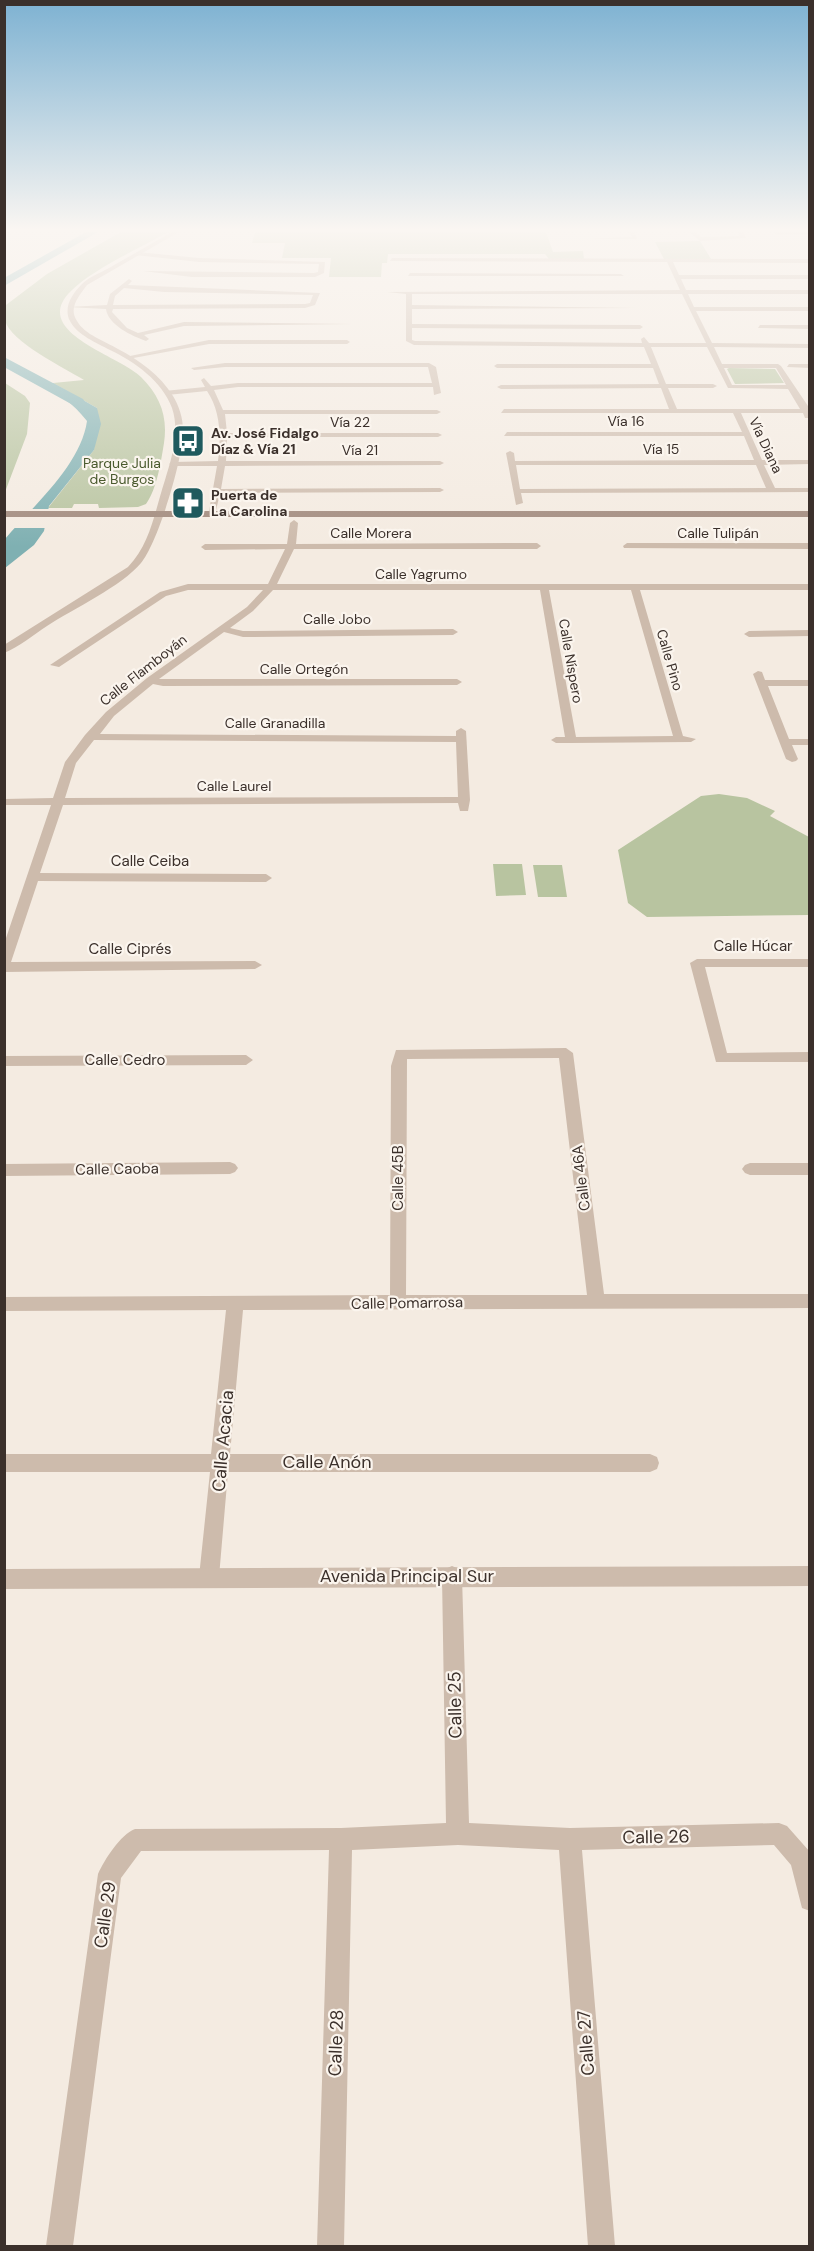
<svg xmlns="http://www.w3.org/2000/svg" width="814" height="2251" font-family="'DM Sans',sans-serif">
  <style>
    .green { fill: #b8c4a0 }
    .water { fill: #7fb0b2 }
    .pier { fill: #f4ebe1 }
    .lines { fill: none; stroke-linecap: round; stroke-linejoin: round }
    .river { fill: #7fb0b2; fill-rule: evenodd }
    .minor { fill: #cdbbac; fill-rule: evenodd }
    .tertiary { fill: #cdbbac; fill-rule: evenodd }
    .secondary { fill: #a18a7d; fill-rule: evenodd }
    .labels { text-anchor: middle; stroke-width: 4.5; stroke-linejoin: round; paint-order: stroke }
    .far-street-label { font-size: 14px; fill: #3b302b; stroke: #fbf5ee }
    .far-poi-label { font-size: 14px; font-weight: bold; fill: #3b302b; stroke: #fbf5ee; text-anchor: start }
    .far-park-label { font-size: 14px; fill: #4a5a2e; stroke: #fbf5ee }
    .street-label { font-size: 15px; fill: #3b302b; stroke: #fbf5ee }
    .near-street-label { font-size: 18px; fill: #3b302b; stroke: #fbf5ee }
  </style>
  <rect width="100%" height="100%" fill="#f4ebe1"/>
  <path class="green" d="M121,232h47c-28,16 -75,37 -97,59 -42,41 48,64 70,86 19,19 27,39 23,66 -3,18 -7,46 -18,61l-8,3 -39,1 -1,-4h-24l-2,4h-24l46,-58 3,-42 -44,-25 31,-3c-19,-12 -74,-38 -79,-60 -1,-4 1,-11 1,-15l41,-31z
    M255,232h291l7,20 30,-1 1,8h-35l-4,-5h-157l-1,9h-5l-1,14h-52l2,-19h-49l3,-15h-33z
    M700,241l11,18h-47l-9,-17z
    M729,368l46,1 9,14 -49,1 -8,-15z
    M5,383l20,13 5,7 -3,31 -22,58z
    M719,794l28,4 28,13 -5,5 39,21v78l-162,2 -19,-14 -10,-53 83,-54z
    M493,864h29l4,31 -30,1z
    M533,865h29l5,32h-29z"/>
  <path class="water" d="M39,383h14l44,25 4,16 -7,26 -45,56 -5,25 -10,14 -29,23v-29c28,-33 76,-74 82,-118 -14,-18 -28,-27 -48,-38z"/>
  <path class="pier" d="M26,509h25l-4,19h-37z"/>
  <g class="lines">
    <path class="river" d="M86,232h12l-94,54v-8z
      M4,357l79,42 2,3 -7,4 -5,-1 -69,-38z"/>
    <path class="minor" d="M629,232h6l2,7h-52l47,-2z
      M689,232h6l6,5 39,-1 -3,-4h6l3,6 -46,3z
      M774,232h32l3,2 -33,1z
      M137,252l62,6 126,4 -1,11 -9,4h-123l-49,-6 171,2 4,-1 1,-8 -120,-2 -64,-7z
      M392,258l418,1v4l-137,-1 6,13h131v4h-129l5,11h124v4h-122l6,13h116v4h-114l16,32 98,1v4l-96,-1 8,17h56l3,2 29,43v9h-5l-2,-5h-62l21,47h48v4l-46,1 11,23h35v4l-289,1 2,10 -7,2 -10,-52 4,-2 4,2 1,8 239,-1 -10,-24h-240l3,-4h235l-9,-19h-232l3,-4h165l-8,-21 -160,1 -4,-2 4,-2 158,-1 -6,-16h-156l-3,-2 3,-2h154l-7,-17 -230,-2 -8,-4v-47l-19,-2 293,-2 -13,-28 -277,-1zM412,294h270l24,49h-57l-5,-6 -3,2 1,4 -227,-2 -3,-1v-12l228,1 3,-2 -3,-2 -228,-1v-15l224,-1 -224,-3zM651,347h56l21,41 60,1 12,20h-123l-9,-21h45l4,-2 -4,-2h-47zM724,368h52l10,17h-54zM516,465h240l10,23 -246,1z
      M410,273l211,1 3,2h-216z
      M129,279l3,2 -4,4 192,8 -5,12 -10,3 -192,1 -1,3 15,16 11,5 46,-11 168,2 -168,2 -40,9 5,4 -3,2c-14,-5 -38,-16 -40,-32l-39,-2 40,-2 3,-11zM124,288l40,4 149,3 -3,8 -5,1 -192,1 2,-9z
      M760,325h50v4l-52,-1z
      M209,340h138l3,2 -3,2h-138l-81,15 -3,-2z
      M225,363h204l7,4 5,26 -7,2 -1,-8h-195l-24,3 9,20h214l4,2 -4,2h-212l2,19h211l4,2 -4,2h-211l-1,24h214l4,2 -4,2 -215,1 -4,23 219,-1 4,2 -4,2 -220,1 -5,22 -7,2 9,-51h-44l-4,-2 4,-2 45,-1c3,-24 3,-49 -11,-70l-40,4 -3,-4 41,-4 -4,-7 3,-2 7,8 27,-3h194l-4,-16h-203l-31,3 -3,-2z
      M789,364h21v4l-23,-1z
      M294,520l4,3 -2,21 241,-1 4,3 -4,3h-243l-17,35h533v6h-170l43,146 13,3 -5,3 -120,1h-15l-5,-3 5,-3h9l-25,-147h-267l-20,21 -23,17 13,3 210,-2 5,3 -5,3 -210,2 -19,-5 -65,47h298l5,3 -5,3 -294,1 -10,-2 -39,32 -14,18 356,2v-5l5,-3 5,3 4,69 -2,11h-8l-2,-8 -395,2 -23,68 226,1 6,4 -6,4 -228,-1 -27,81 244,-1 7,4 -7,4 -251,3v-28l47,-139h-47v-6l49,-1 12,-36 20,-27 21,-23 41,-34 100,-71 16,-17h-75l-22,6 -107,71 -9,-2 110,-73 28,-8h80l17,-35 -80,1 -4,-3 4,-3h82l3,-21zM549,590h82l42,146 -97,1zM94,740l362,2 2,55 -393,1 11,-35z
      M627,543h183v6l-186,-1 -1,-2z
      M810,630v6l-61,1 -5,-3 5,-3z
      M758,671l4,1 3,8h45v6h-42l21,53h21v6h-18l6,14 -2,2 -4,1 -6,-3 -33,-85z
      M697,959h113v8h-105l22,86 83,-1v10h-94l-26,-99z
      M566,1048l7,5 31,241h206v14l-567,2 -13,144h420l7,3 2,6 -2,6 -7,3h-422l-9,105 -3,7 -7,3 -7,-3 -3,-7 11,-105h-206v-18h207l15,-144 -222,1v-14l386,-2 1,-229 5,-16zM559,1058l28,237h-181l1,-236z
      M246,1055l7,5 -7,5 -242,1v-10z
      M230,1162l5,2 3,4 -3,4 -5,2 -226,2v-12z
      M750,1163h60v12h-60l-5,-2 -3,-4 3,-4z
      M452,1566l7,3 3,7 7,247 101,5 209,-5 8,3 23,26v59l-8,-3 -11,-43 -17,-20 -192,5 33,396h-27l-29,-396 -101,-5 -106,5 -8,396h-27l12,-396 -188,1 -20,27 -48,368h-27l52,-372c7,-15 22,-39 37,-45l206,-1 105,-5 -4,-247 3,-7z"/>
    <path class="tertiary" d="M4,232h6l-6,3z
      M172,232h7l-92,53c-8,11 -19,23 -10,36 8,14 28,20 41,28 21,11 42,26 55,47 6,10 10,22 10,34 1,26 -25,113 -42,133 -19,23 -68,46 -94,63 -14,9 -28,21 -43,27v-8l124,-78c23,-24 27,-57 37,-87 7,-23 15,-48 7,-72 -10,-27 -37,-46 -62,-58 -13,-7 -33,-15 -40,-29 -7,-13 2,-27 11,-36 7,-8 19,-12 28,-17 21,-12 42,-24 63,-36z
      M810,1566v20l-806,3v-20z"/>
    <path class="secondary" d="M4,511h806v6h-806z"/>
  </g>
  <linearGradient id="sky" x2="0" y2="1"><stop stop-color="#7eb2d2"/><stop offset="0.42" stop-color="#faf6f2"/><stop offset="1" stop-color="#faf6f2" stop-opacity="0"/></linearGradient>
  <rect width="814" height="547" fill="url(#sky)"/>
  <defs>
    <g id="bus-square" transform="scale(1.725)"><rect x="-9" y="-9" width="18" height="18" rx="4" fill="#1f5a5e" stroke="#fbf5ee"/><path d="M-5-6H5V4H4V6H2V4H-2V6H-4V4H-5ZM-3.5-4V0h7V-4ZM-3.5 1.2v1.5H-2V1.2ZM2 1.2v1.5H3.5V1.2Z" fill="#fff"/></g>
    <g id="pharmacy-square" transform="scale(1.725)"><rect x="-9" y="-9" width="18" height="18" rx="4" fill="#1f5a5e" stroke="#fbf5ee"/><path d="M-2-6h4v4h4v4h-4v4h-4v-4h-4v-4h4Z" fill="#fff"/></g>
  </defs>
  <g fill-rule="evenodd">
    <use href="#bus-square" x="188" y="441"/>
    <use href="#pharmacy-square" x="188" y="503"/>
  </g>
  <g class="labels">
    <g class="far-street-label">
      <text x="626" y="426">Vía 16</text>
      <text x="350" y="427">Vía 22</text>
      <text transform="translate(766 445) rotate(65)" y="5">Vía Diana</text>
      <text x="661" y="454">Vía 15</text>
      <text x="360" y="455">Vía 21</text>
      <text x="371" y="538">Calle Morera</text>
      <text x="718" y="538">Calle Tulipán</text>
      <text x="421" y="579">Calle Yagrumo</text>
      <text x="337" y="624">Calle Jobo</text>
      <text transform="translate(670 660) rotate(74)" y="5">Calle Pino</text>
      <text transform="translate(571 661) rotate(80)" y="5">Calle Níspero</text>
      <text x="304" y="674">Calle Ortegón</text>
      <text transform="translate(143 670) rotate(-38)" y="5">Calle Flamboyán</text>
      <text x="275" y="728">Calle Granadilla</text>
      <text x="234" y="791">Calle Laurel</text>
    </g>
    <g class="far-poi-label">
      <text x="211" y="438">Av. José Fidalgo<tspan x="211" dy="16">Díaz &amp; Vía 21</tspan></text>
      <text x="211" y="500">Puerta de<tspan x="211" dy="16">La Carolina</tspan></text>
    </g>
    <g class="far-park-label">
      <text x="122" y="468">Parque Julia<tspan x="122" dy="16">de Burgos</tspan></text>
    </g>
    <g class="street-label">
      <text x="150" y="866">Calle Ceiba</text>
      <text x="753" y="951">Calle Húcar</text>
      <text x="130" y="954">Calle Ciprés</text>
      <text x="125" y="1065">Calle Cedro</text>
      <text transform="translate(117 1169) rotate(-1)" y="5">Calle Caoba</text>
      <text transform="translate(398 1178) rotate(-90)" y="5">Calle 45B</text>
      <text transform="translate(581 1178) rotate(-97)" y="5">Calle 46A</text>
      <text transform="translate(407 1303) rotate(-1)" y="5">Calle Pomarrosa</text>
    </g>
    <g class="near-street-label">
      <text transform="translate(223 1441) rotate(-85)" y="6">Calle Acacia</text>
      <text x="327" y="1468">Calle Anón</text>
      <text x="407" y="1582">Avenida Principal Sur</text>
      <text transform="translate(455 1705) rotate(-91)" y="6">Calle 25</text>
      <text transform="translate(656 1837) rotate(-1)" y="6">Calle 26</text>
      <text transform="translate(105 1915) rotate(-82)" y="6">Calle 29</text>
      <text transform="translate(336 2043) rotate(-88)" y="6">Calle 28</text>
      <text transform="translate(586 2043) rotate(-94)" y="6">Calle 27</text>
    </g>
  </g>
  <rect width="814" height="2251" fill="none" stroke="#3b302b" stroke-width="12"/>
</svg>
